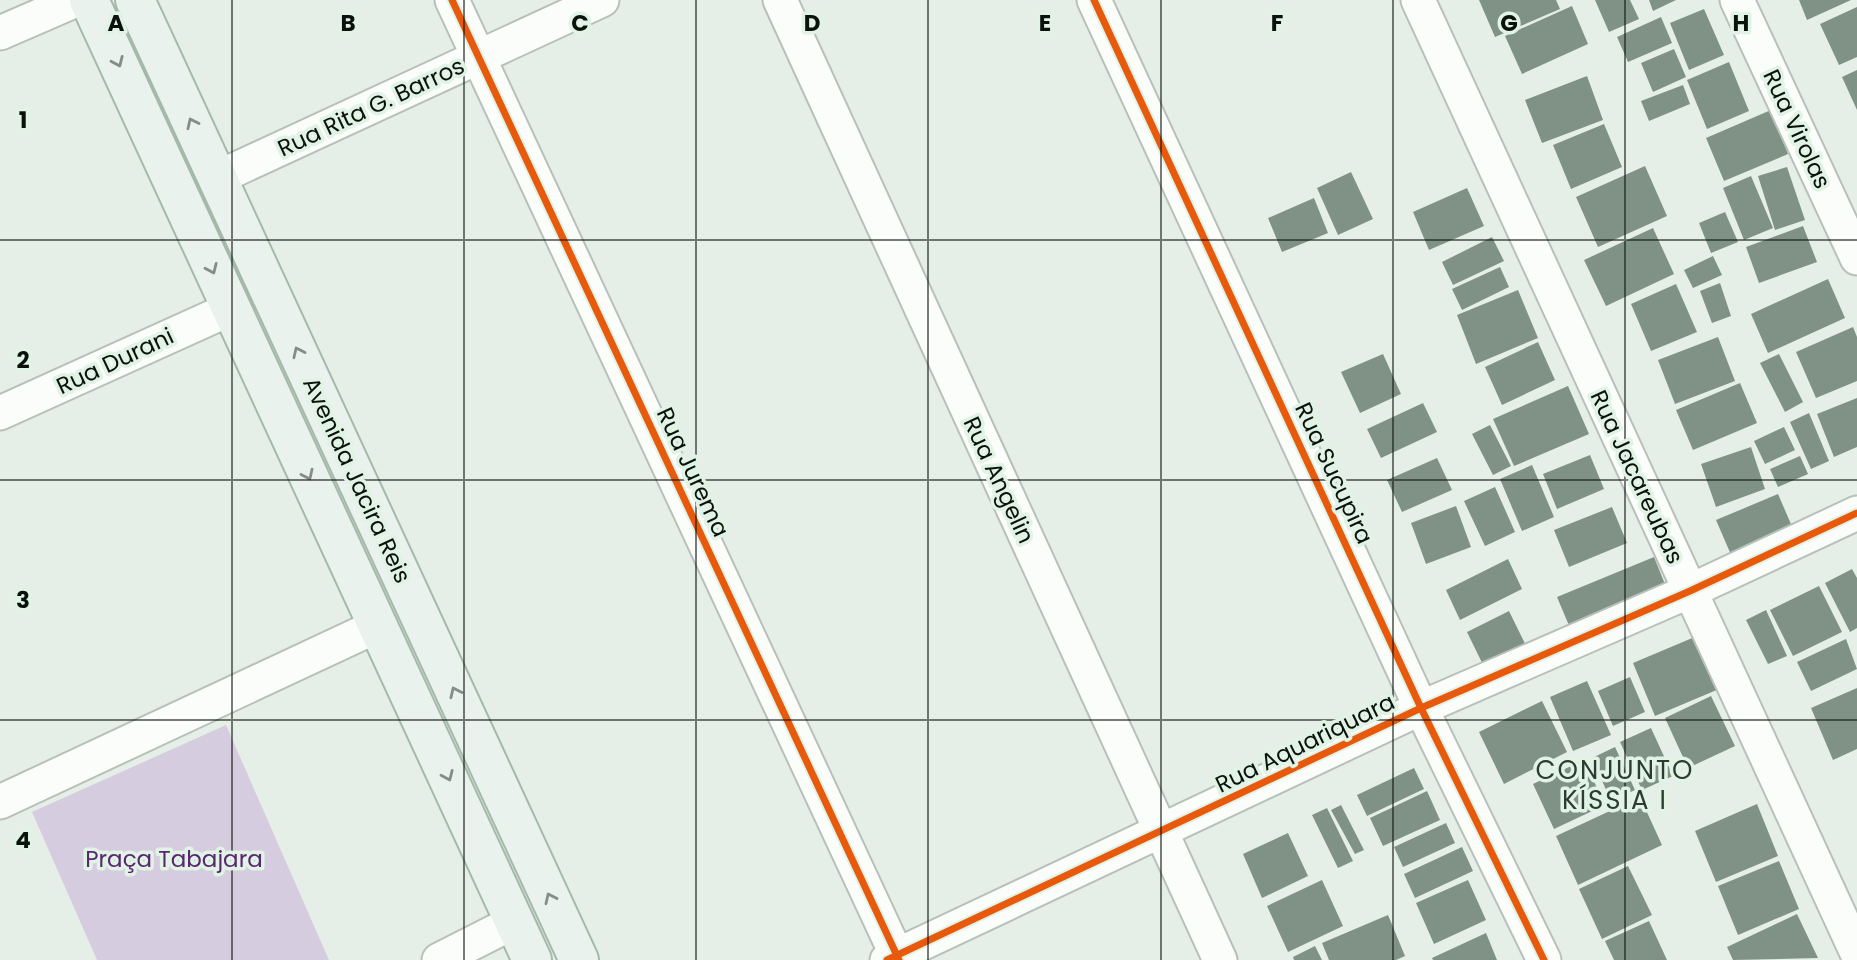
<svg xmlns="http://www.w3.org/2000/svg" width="1857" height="960" font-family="Poppins,sans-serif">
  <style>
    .green { fill: #d6ccdf }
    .building { fill: #7f9285 }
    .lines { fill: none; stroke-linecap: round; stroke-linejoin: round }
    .minor-casing { stroke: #b8c0ba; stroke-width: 37 }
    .primary-casing { stroke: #a5b9aa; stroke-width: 42 }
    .minor { stroke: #fbfdfb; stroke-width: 33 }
    .primary { stroke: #e9f2ec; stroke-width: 38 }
    .cycleway-casing { stroke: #e1f3e5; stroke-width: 11 }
    .cycleway { stroke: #e8590c; stroke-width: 7 }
    .oneway { stroke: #858d88 }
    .grid { fill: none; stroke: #0b110d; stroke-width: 2; stroke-opacity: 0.55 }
    .labels { text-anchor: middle; stroke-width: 7; stroke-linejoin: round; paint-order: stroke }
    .street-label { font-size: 23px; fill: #0b110d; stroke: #e1f3e5 }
    .park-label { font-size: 23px; fill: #5a2672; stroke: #e1f3e5 }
    .quarter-label { font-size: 26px; letter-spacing: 2px; fill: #2d3b30; stroke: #e1f3e5 }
    .grid-label { font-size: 23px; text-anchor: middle; font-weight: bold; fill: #0b110d; stroke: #e1f3e5; stroke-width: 7; stroke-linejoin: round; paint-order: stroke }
  </style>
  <rect width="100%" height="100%" fill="#e5efe7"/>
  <path class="green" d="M226,725l103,235h-232l-65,-148z"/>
  <path class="building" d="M1479,0h77l4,9 -65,28z
    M1595,0h35l9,19 -30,13z
    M1649,0h27l-23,11z
    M1799,0h52l-44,20z
    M1572,6l16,38 -66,30 -17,-38z
    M1857,7v50l-18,8 -19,-41z
    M1704,9l20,46 -35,15 -19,-47z
    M1661,17l11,26 -44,19 -11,-25z
    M1674,49l12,28 -33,15 -12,-29z
    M1729,62l20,49 -42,18 -20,-49z
    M1857,70v40l-15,-33z
    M1587,76l16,44 -61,23 -17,-43z
    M1683,85l7,19 -41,17 -8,-20z
    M1771,110l17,44 -64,27 -18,-43z
    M1604,124l18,43 -51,22 -18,-44z
    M1645,166l22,50 -69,31 -22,-50z
    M1787,167l18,53 -30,10 -17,-54z
    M1351,172l22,47 -35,16 -21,-47z
    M1751,176l22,52 -29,12 -21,-52z
    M1467,188l17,38 -55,24 -16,-38z
    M1314,198l14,35 -46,19 -14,-34z
    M1725,212l13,30 -27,11 -12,-30z
    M1803,226l14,36 -58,21 -13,-36z
    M1653,228l21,46 -68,32 -22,-46z
    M1492,237l12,24 -51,24 -11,-23z
    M1713,256l9,19 -29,13 -9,-18z
    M1500,267l9,20 -47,23 -10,-21z
    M1828,279l17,39 -77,35 -17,-39z
    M1720,283l11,33 -19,7 -12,-32z
    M1676,284l21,48 -46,19 -20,-47z
    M1518,290l20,48 -62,26 -19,-49z
    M1853,327l4,10v44l-41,17 -20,-46z
    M1718,337l17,44 -60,23 -17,-44z
    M1538,342l17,38 -53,25 -17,-38z
    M1383,354l18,40 -41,19 -19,-41z
    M1779,354l24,48 -18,10 -25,-49z
    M1740,383l17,40 -64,27 -17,-40z
    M1568,386l21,48 -75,32 -21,-47z
    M1857,398v49l-23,10 -17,-43z
    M1423,403l14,29 -56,26 -14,-29z
    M1809,413l20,48 -18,8 -21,-47z
    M1490,425l21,41 -18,9 -21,-41z
    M1784,427l11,23 -30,14 -11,-23z
    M1751,447l14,42 -49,18 -15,-43z
    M1590,455l14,34 -47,20 -14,-35z
    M1800,456l8,18 -30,13 -8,-18z
    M1437,458l15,32 -50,22 -15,-32z
    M1532,465l22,52 -32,14 -22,-52z
    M1495,487l20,45 -30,14 -21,-45z
    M1778,494l19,44 -62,26 -19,-44z
    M1456,506l15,41 -45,17 -15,-41z
    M1612,507l15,36 -58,24 -15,-37z
    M1654,557l15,37 -96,41 -16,-38z
    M1508,559l14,30 -62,31 -14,-30z
    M1852,569l5,9v50l-7,4 -25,-49z
    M1819,586l23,46 -49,24 -23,-46z
    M1766,610l21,46 -19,8 -22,-44z
    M1509,611l21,43 -42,21 -21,-43z
    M1697,636l22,53 -64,27 -22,-53z
    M1846,639l11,30 -46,22 -14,-29z
    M1630,677l15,35 -32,14 -15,-35z
    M1587,681l24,54 -38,16 -23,-54z
    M1857,688v61l-24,11 -22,-52z
    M1711,696l24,50 -47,22 -23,-50z
    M1542,701l25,51 -63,32 -25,-52z
    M1651,728l22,48 -31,14 -22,-48z
    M1615,747l20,43 -24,11 -19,-43z
    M1584,760l21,45 -51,24 -21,-45z
    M1414,768l10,21 -57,27 -10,-21z
    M1427,791l13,29 -57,26 -13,-28z
    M1640,797l22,48 -84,40 -22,-49z
    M1757,804l21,52 -62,26 -21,-51z
    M1341,805l23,45 -9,4 -24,-44z
    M1327,808l26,53 -15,7 -26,-53z
    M1446,823l9,20 -52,24 -9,-20z
    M1288,833l20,43 -46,22 -19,-44z
    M1462,847l11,24 -58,27 -11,-24z
    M1779,861l20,48 -61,26 -20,-49z
    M1628,866l24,49 -50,24 -23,-50z
    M1322,880l21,46 -55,26 -21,-46z
    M1468,880l18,40 -52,24 -18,-41z
    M1797,914l21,44 -85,2 -6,-13z
    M1388,915l17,41 -9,4h-67l-7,-17z
    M1649,921l18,39h-53l-9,-19z
    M1486,933l11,27h-64l-1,-2z
    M1315,946l7,14h-28l-1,-3z"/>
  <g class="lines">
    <g class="minor-casing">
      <path id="minor" d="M452,0l447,960
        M780,0l440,960
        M1094,0l327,708 123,252
        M1418,0l439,953
        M1737,0l120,258
        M0,33l76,-33
        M217,178l385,-178
        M0,413l230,-104
        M0,802l379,-177
        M439,960l75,-38
        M887,960l534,-252 269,-117 167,-78"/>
    </g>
    <g class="primary-casing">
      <path id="primary" d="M89,0l443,960
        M135,0l444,960"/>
    </g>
    <use href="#minor" class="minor"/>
    <use href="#primary" class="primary"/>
    <g class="cycleway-casing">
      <path id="cycleway" d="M452,0l447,960
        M1094,0l327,708 123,252
        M887,960l534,-252 269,-117 167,-78"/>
    </g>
    <use href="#cycleway" class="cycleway"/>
  </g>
  <defs><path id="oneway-chevron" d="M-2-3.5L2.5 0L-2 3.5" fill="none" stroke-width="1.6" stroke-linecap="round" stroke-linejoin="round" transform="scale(1.75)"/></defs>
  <g class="oneway">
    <use href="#oneway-chevron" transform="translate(118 62) rotate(66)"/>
    <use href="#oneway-chevron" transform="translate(192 123) rotate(-115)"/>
    <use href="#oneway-chevron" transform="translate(212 269) rotate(66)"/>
    <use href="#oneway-chevron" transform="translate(298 352) rotate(-115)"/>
    <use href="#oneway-chevron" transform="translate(308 475) rotate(65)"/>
    <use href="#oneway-chevron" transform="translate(455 692) rotate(-115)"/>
    <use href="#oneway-chevron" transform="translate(448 776) rotate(66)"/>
    <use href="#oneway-chevron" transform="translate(550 898) rotate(-115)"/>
  </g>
  <path class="grid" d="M232,0v960M464,0v960M696,0v960M928,0v960M1161,0v960M1393,0v960M1625,0v960M0,240h1857M0,480h1857M0,720h1857"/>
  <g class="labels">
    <g class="street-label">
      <text transform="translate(371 107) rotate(-25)" y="8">Rua Rita G. Barros</text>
      <text transform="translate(1797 129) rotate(65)" y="8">Rua Virolas</text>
      <text transform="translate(115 361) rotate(-25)" y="8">Rua Durani</text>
      <text transform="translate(693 472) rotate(65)" y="8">Rua Jurema</text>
      <text transform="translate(1334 473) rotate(65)" y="8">Rua Sucupira</text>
      <text transform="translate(1637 477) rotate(65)" y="8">Rua Jacareubas</text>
      <text transform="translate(357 480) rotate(65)" y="8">Avenida Jacira Reis</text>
      <text transform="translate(999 480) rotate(65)" y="8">Rua Angelin</text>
      <text transform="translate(1305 743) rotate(-26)" y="8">Rua Aquariquara</text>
    </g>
    <g class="park-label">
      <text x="174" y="867">Praça Tabajara</text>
    </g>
    <g class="quarter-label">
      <text x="1615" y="779">CONJUNTO<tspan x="1615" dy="30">KÍSSIA I</tspan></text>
    </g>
  </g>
  <g class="grid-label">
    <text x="116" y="31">A</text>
    <text x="348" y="31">B</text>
    <text x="580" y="31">C</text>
    <text x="812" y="31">D</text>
    <text x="1045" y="31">E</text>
    <text x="1277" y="31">F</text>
    <text x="1509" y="31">G</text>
    <text x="1741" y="31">H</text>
    <text x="23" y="128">1</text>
    <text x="23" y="368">2</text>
    <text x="23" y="608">3</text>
    <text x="23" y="848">4</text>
  </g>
</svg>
